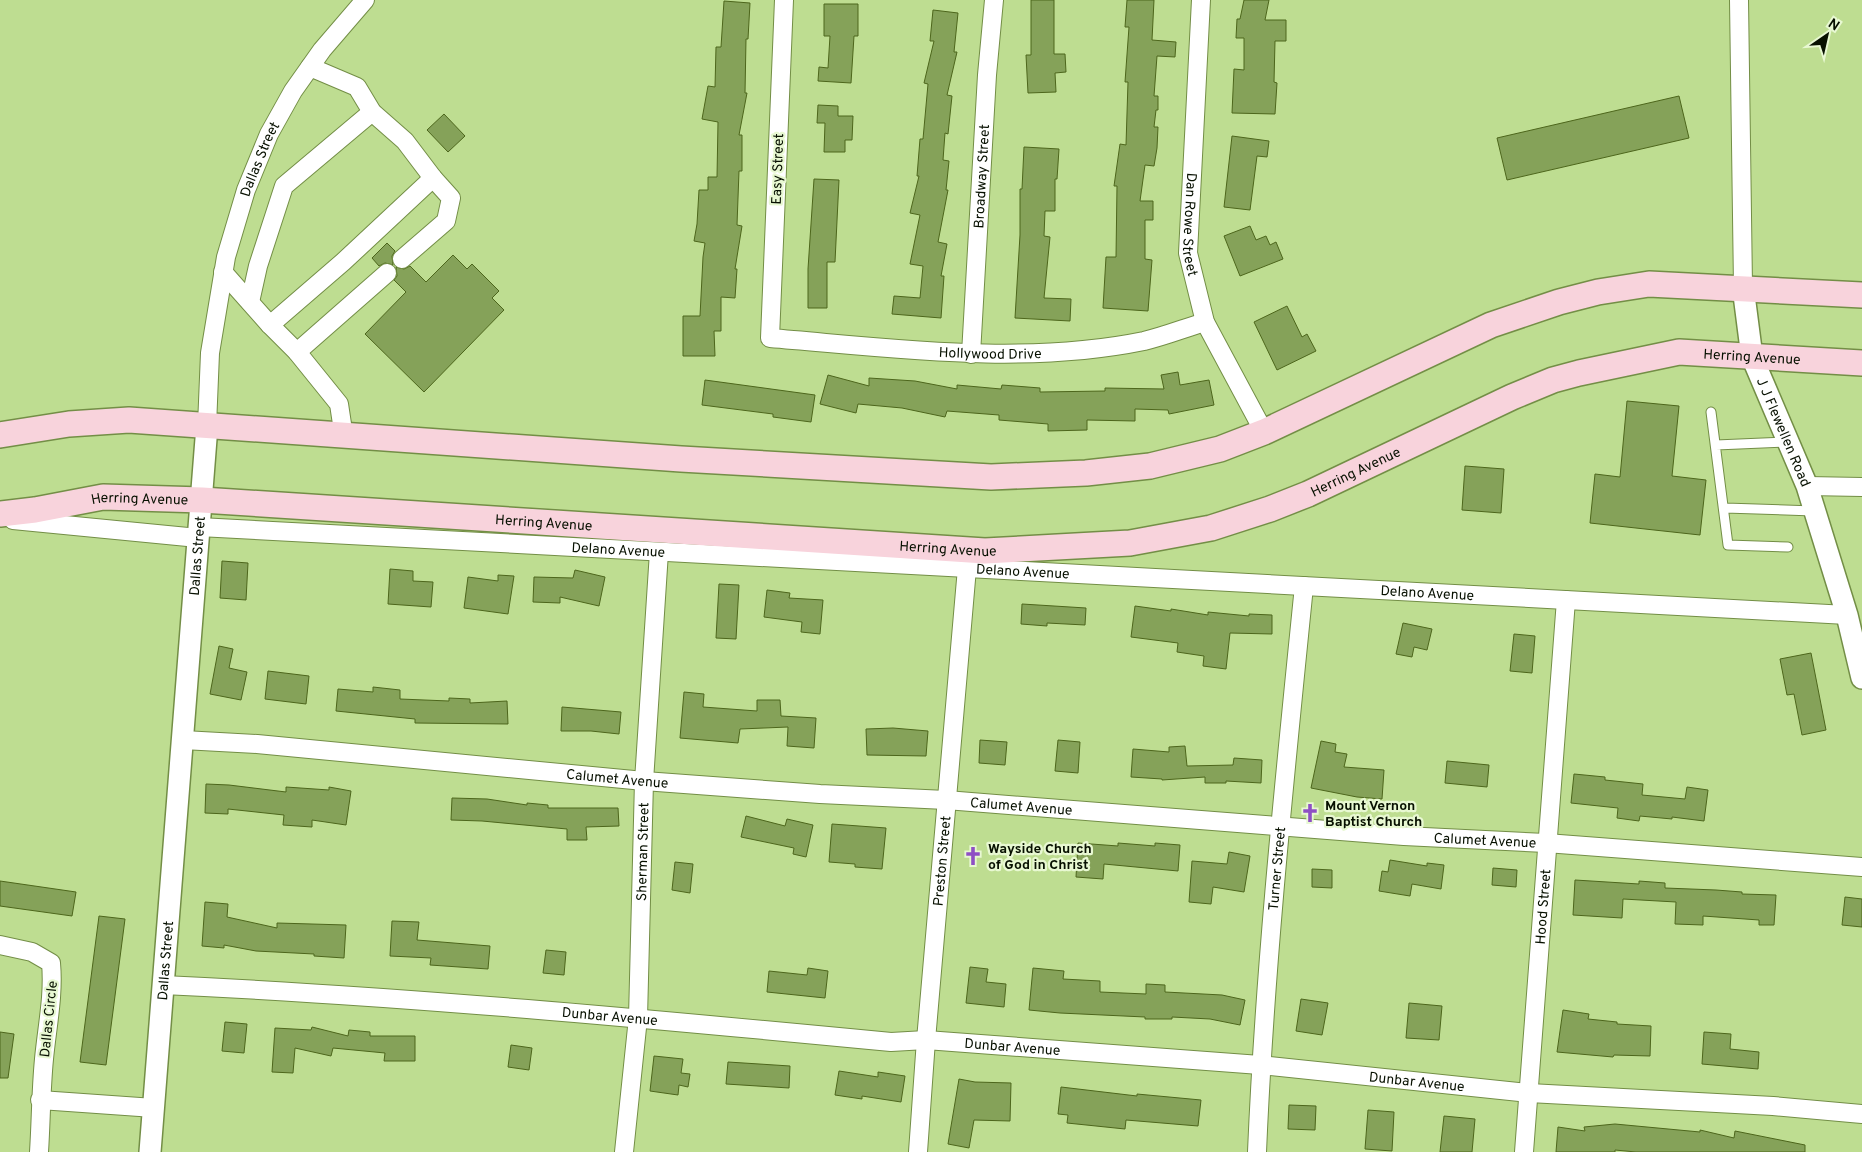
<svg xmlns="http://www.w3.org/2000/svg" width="1862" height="1152" font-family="Overpass,sans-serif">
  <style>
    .building { fill: #85a259; stroke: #4d661c }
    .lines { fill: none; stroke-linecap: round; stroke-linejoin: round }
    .service-casing { stroke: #738e46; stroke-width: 11 }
    .minor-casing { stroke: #738e46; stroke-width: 20 }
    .tertiary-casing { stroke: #738e46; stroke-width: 24 }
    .secondary-casing { stroke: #738e46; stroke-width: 28 }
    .service { stroke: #fff; stroke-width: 9 }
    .minor { stroke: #fff; stroke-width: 18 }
    .tertiary { stroke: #fff; stroke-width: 21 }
    .secondary { stroke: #f8d3dc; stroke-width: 25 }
    .labels { text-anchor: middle; stroke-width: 4.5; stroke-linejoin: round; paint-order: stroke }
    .street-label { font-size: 14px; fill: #071000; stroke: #e8f8d2 }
    .poi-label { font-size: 14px; font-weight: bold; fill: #071000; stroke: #e8f8d2; text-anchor: start }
  </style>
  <rect width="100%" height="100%" fill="#bedd91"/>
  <path class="building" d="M1031,0h23v54h11l1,18 -11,1 1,19 -28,1 -2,-38h5z
    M1127,0h27l-2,40 24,2 -1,15 -18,-1 -3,40h4v14h-2l-2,17h4l-1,21 -3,18 -9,-1 -5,36h13v19h-8v39l7,1 -4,51 -45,-3 3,-51h10l1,-71h-3l6,-42 6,1 2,-63h-3l4,-55h-4z
    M1244,0h25l-4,20h21v21h-11l-1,41 3,1 -2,31 -43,-1 2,-44 10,1v-32h-8l1,-19h3z
    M724,1l26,2 -2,36h-2l-1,54h2l-8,42h3v36h-3l-2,54 5,1 -7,43h2l-2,29 -14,-1v34h-7l1,25h-32v-40h17l3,-59 2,-14 -11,-2 3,-17 2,-34h9v-13h9l1,-55 -16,-3 6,-33 7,1 1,-40h5z
    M824,4h34v32h-4l-3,47 -33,-2 1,-14 9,1 2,-32h-6z
    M933,10l25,3 -4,39h3l-10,43 5,1 -4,38 -3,-1 -2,27 6,1 -3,29h2l-10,52 9,2 -6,32h3l-3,42 -49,-4 2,-18 26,2 3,-32 -13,-2 10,-49 -10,-2 9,-37h-2l3,-37h3l5,-55 -4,-1 10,-42h-4z
    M1679,96l10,42 -182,42 -10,-42z
    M818,105l20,1v10h15l-1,24h-7v12h-21l1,-29h-8z
    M444,114l21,22 -17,16 -21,-22z
    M1232,136l37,5 -2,16 -10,-1 -7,54 -26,-3z
    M1024,147l35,2 -2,30h-2v32h-10l-1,25 6,1 -6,61 27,1 -1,22 -55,-3 5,-83v-46h2z
    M814,179l25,1 -4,82h-8v46h-19v-39z
    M1250,226l6,14 10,-4 4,9 6,-3 7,17 -43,17 -16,-40z
    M387,243l8,8 -3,5 1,9 -8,-2 -6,3 -7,-8z
    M453,255l14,14 5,-5 27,27 -7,7 12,12 -80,82 -59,-58 41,-42 -12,-12 3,-4 -1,-9 8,2 6,-3 16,16z
    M1287,306l15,31 5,-3 9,17 -39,19 -23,-48z
    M1178,372l2,13 29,-5 5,25 -45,9 -1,-4 -33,-1v12l-48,-1v10l-39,1v-7l-49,-4v-5l-52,-4 -2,6 -43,-9 -44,-4 -2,9 -36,-9 8,-29 41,11v-8l46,3 42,8v-4l44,4 1,-4 38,3v4l65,-1v-3l59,1 -3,-14z
    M705,380l110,15 -4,27 -38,-5v-3l-71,-9z
    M1627,401l52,5 -7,70 34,4 -6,55 -110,-12 5,-49 25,3z
    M1465,466l39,3 -3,44 -39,-3z
    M222,561l26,2 -2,37 -26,-2z
    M390,569l23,2v10l20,1 -2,25 -43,-3z
    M575,570l30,7 -6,29 -39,-9v6l-27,-1 1,-25 39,1z
    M498,575l16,1 -6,38 -44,-6 4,-31 30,4z
    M719,584l20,1 -3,54 -20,-1z
    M767,590l23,3 -1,5 34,2 -3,34 -19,-2 1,-10 -38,-5z
    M1022,604l64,4 -1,17 -38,-2v3l-26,-2z
    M1135,606l36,5v-2l37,6v-3l41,4v-2l23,1v19l-42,-1 -4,36 -23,-3 1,-10 -27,-4 1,-9 -47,-6z
    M1403,623l29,6 -5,21 -13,-3 -2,10 -16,-3z
    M1514,634l21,2 -3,37 -22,-2z
    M219,646l14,3 -4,19 18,4 -6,28 -31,-6z
    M1811,653l15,77 -24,5 -8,-41 -7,1 -7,-36z
    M268,671l41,5 -3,28 -41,-5z
    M373,687l27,3v9l49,2v-3l21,1v4l37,-2 1,23 -93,-1v-4l-79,-8 2,-22 35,3z
    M684,692l20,2 -1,13 54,4v-11h23l1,16 35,2 -2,30 -27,-2 1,-19 -48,2 -2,14 -58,-5z
    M562,707l59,5 -2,22 -28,-3h-30z
    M893,728l35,3 -2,25 -59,-1 -1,-26z
    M980,740l27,2 -2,23 -26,-2z
    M1058,740l22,2 -2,31 -23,-2z
    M1321,741l15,3 -1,8 12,2 -3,13 40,3 -2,29 -25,-2 -46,-9z
    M1185,746l2,20 46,-1 1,-7 28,2 -1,23 -35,-2v2h-21v-6l-43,3v-1l-31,-2 2,-28 36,3v-5z
    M1447,761l42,4 -2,22 -42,-4z
    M1574,774l31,3v3l38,4 -1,11 43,4 2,-12 21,3 -4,31 -32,-4v2l-32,-3 -1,5 -22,-3 1,-10 -47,-5z
    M206,784l23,1 57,7v-5l43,3v-3l22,4 -5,34 -34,-5v7l-29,-2 1,-10 -56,-6v5l-23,-1z
    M452,798l35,1 40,6v-2l21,2v3h70l1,18 -33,1 1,13h-20v-11l-85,-8 -31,-1z
    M746,816l39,10 2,-7 26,6 -7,32 -13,-3 1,-6 -53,-11z
    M832,824l54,4 -4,41 -27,-2v-3l-26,-2z
    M1078,843l40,3v-3l37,3v-3l25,2 -2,26 -74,-7 -1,15 -27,-2z
    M1229,852l21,4 -6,36 -31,-5 -2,17 -22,-2 3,-41 35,3z
    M1390,860l37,6v-3l17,2 -3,24 -29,-5 -2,12 -31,-5 3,-20 6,1z
    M675,862l18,2 -3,29 -18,-3z
    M1493,868l24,2 -1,17 -24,-2z
    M1312,869l20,1v18l-20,-1z
    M1575,880l64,4v-3l26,2v5l51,2 26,2v2l34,1 -2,30h-15v-5l-56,-4v9l-28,-1 1,-22 -53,-3 -1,19 -49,-3z
    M0,881l76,11 -4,24 -72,-10z
    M1845,897l17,2v28l-20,-2z
    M205,902l23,2 -1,13 50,11v-5l69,2 -2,33 -30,-2v-2l-58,-3 -32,-6v3l-22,-2z
    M99,916l26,3 -19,146 -26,-3z
    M392,921l27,1 -2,18 73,6 -2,23 -58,-4 1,-7 -41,-2z
    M546,950l20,2 -2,23 -21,-2z
    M970,967l18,2 -2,13 20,2 -2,23 -38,-4z
    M808,968l20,3 -3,27 -58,-6 2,-21 38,4z
    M1033,968l31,3 -1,8 37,2v11l46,2v-10l19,1v7l57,3 23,5 -5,25 -30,-6 -38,-2v2h-27v-2l-85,-4 -31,-3z
    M1301,999l27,4 -6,32 -26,-4z
    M1409,1003l33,3 -3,34 -33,-2z
    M1563,1010l26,4 -1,5 29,3v2l34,2 -1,30 -36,-1 -1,2 -56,-5z
    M225,1022l22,2 -3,29 -22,-2z
    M312,1027l36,9 1,-6 21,2v4h45v25h-31l1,-8 -52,-5 -2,8 -36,-8 -2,25 -21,-1 3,-44 36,2z
    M0,1032l14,2 -6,44h-8z
    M1704,1032l27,2 -1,15 29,3 -1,17 -56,-5z
    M511,1045l21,3 -3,22 -21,-3z
    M654,1056l29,3 -2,14 9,1 -2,13 -9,-2 -1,10 -28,-4z
    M728,1062l62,4 -1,22 -63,-4z
    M839,1071l39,6v-5l27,4 -4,26 -39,-6v3l-27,-4z
    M959,1079l16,3 36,1 -1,38 -36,-1 -5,28 -21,-4z
    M1061,1087l76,9v-2l64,6 -3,26 -72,-6 -1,9 -58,-6 1,-8 -10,-1z
    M1289,1105l27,1 -1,24 -27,-1z
    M1368,1110l26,2 -2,39 -27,-2z
    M1444,1116l31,3 -3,33h-32z
    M1615,1124l85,8v-2l34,8 1,-7 70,14v7h-169l-21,-2v2h-59l2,-25 27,4 -1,-4z"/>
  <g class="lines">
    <g class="service-casing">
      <path id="service" d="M1711,412l17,133 60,2
        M1716,445l72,-3
        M1725,508l89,3"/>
    </g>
    <g class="minor-casing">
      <g id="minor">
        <path id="s1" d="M784,0l-14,338c123,10 252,28 374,3 21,-5 41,-13 61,-19"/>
        <path id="s2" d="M1201,0l-13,253 17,69 59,110"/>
        <path d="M1739,0l4,287"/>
        <path d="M310,67l47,20 15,25 33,29 28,37 18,20 -5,23 -44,38"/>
        <path d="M223,272l47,53 27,27 42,52 3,20 -1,11"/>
        <path d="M250,302l8,-36 26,-80 88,-74"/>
        <path d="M270,325l73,-63 90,-84"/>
        <path d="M297,352l90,-79"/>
        <path id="s3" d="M971,354l16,-279 7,-75"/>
        <path id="s4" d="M207,426l3,-73 16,-96 20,-67 23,-56 24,-43 29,-41 43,-50"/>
        <path d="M1807,486l55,1"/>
        <path d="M13,520l185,18"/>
        <path id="s5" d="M199,527l1648,88"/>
        <path id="s6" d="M183,740l74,4 387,37 176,13 126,6 458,36 142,7 316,24"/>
        <path d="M0,945l32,7 19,11c3,32 -4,64 -7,96 -3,31 -3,62 -5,93"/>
        <path id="s7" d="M163,985c243,11 486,34 728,57l35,-2 334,25 269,28 244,13 89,8"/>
        <path d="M40,1100l114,8"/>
        <path id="s8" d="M624,1152l14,-134 6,-237 15,-229"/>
        <path id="s9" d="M918,1152l8,-112 41,-472"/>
        <path id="s10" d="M1257,1152c8,-189 28,-377 47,-566"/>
        <path id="s11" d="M1524,1152l42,-552"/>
      </g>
    </g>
    <g class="tertiary-casing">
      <g id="tertiary">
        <path id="s12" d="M1743,287l9,70 55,129 40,129 15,63"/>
        <path id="s13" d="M150,1152l57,-726"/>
      </g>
    </g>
    <g class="secondary-casing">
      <g id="secondary">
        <path d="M0,435l69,-11 60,-4 552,39 310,18 95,-4 64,-7 70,-17 44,-17 227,-107 68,-23 39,-10 51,-8 213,11"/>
        <path id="s14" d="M0,514l35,-4 68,-13 99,3 783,51 145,-8 81,-15 59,-19 38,-15 204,-97 41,-17 26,-7 100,-21 183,11"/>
      </g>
    </g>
    <use href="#service" class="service"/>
    <use href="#minor" class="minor"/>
    <use href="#tertiary" class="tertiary"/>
    <use href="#secondary" class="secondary"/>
  </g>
  <defs>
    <g id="church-bare" transform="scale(1.5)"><path d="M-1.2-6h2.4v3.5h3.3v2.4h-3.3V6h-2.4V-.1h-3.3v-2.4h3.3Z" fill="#8e4fc4" stroke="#e8f8d2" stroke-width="2.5" paint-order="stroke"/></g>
  </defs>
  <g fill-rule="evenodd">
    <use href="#church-bare" x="1310" y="813"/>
    <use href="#church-bare" x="973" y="856"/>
  </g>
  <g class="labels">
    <g class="street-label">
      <text dy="5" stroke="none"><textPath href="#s4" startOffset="274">Dallas Street</textPath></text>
      <text transform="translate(777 169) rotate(-88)" y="5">Easy Street</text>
      <text dy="5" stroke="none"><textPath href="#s3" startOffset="178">Broadway Street</textPath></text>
      <text dy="5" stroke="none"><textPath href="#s2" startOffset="225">Dan Rowe Street</textPath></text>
      <text dy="5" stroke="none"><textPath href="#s1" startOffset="559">Hollywood Drive</textPath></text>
      <text dy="5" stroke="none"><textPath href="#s14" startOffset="1791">Herring Avenue</textPath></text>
      <text dy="5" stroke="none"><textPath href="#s12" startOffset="152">J J Flewellen Road</textPath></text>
      <text dy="5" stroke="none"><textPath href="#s14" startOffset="1371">Herring Avenue</textPath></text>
      <text dy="5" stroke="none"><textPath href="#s14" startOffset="141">Herring Avenue</textPath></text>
      <text dy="5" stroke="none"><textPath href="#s14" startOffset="546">Herring Avenue</textPath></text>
      <text dy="5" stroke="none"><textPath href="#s14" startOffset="951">Herring Avenue</textPath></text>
      <text dy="5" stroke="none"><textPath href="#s5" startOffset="420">Delano Avenue</textPath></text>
      <text dy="5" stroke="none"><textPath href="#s13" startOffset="598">Dallas Street</textPath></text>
      <text dy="5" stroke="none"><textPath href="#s5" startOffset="825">Delano Avenue</textPath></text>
      <text dy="5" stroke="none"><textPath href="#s5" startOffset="1230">Delano Avenue</textPath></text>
      <text dy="5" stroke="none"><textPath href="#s6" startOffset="436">Calumet Avenue</textPath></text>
      <text dy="5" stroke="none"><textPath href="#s6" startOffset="841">Calumet Avenue</textPath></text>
      <text dy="5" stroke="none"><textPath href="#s6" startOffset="1306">Calumet Avenue</textPath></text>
      <text dy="5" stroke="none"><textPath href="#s8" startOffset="301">Sherman Street</textPath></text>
      <text dy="5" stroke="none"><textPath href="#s9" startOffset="292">Preston Street</textPath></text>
      <text dy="5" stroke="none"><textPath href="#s10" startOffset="284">Turner Street</textPath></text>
      <text dy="5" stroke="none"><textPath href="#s11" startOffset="246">Hood Street</textPath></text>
      <text dy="5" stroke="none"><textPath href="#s13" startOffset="192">Dallas Street</textPath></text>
      <text dy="5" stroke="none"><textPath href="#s7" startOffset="448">Dunbar Avenue</textPath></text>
      <text transform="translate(48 1019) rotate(-84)" y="5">Dallas Circle</text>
      <text dy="5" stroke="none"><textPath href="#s7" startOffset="852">Dunbar Avenue</textPath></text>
      <text dy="5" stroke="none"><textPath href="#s7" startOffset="1258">Dunbar Avenue</textPath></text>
    </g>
    <g class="poi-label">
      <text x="1325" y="810">Mount Vernon<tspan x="1325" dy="16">Baptist Church</tspan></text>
      <text x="988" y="853">Wayside Church<tspan x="988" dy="16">of God in Christ</tspan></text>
    </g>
  </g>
  <g transform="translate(1827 35) rotate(34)" stroke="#e8f8d2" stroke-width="4" paint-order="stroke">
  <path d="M0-4L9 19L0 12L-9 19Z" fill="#071000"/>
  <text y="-8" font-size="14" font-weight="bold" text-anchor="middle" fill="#071000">N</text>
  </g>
</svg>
